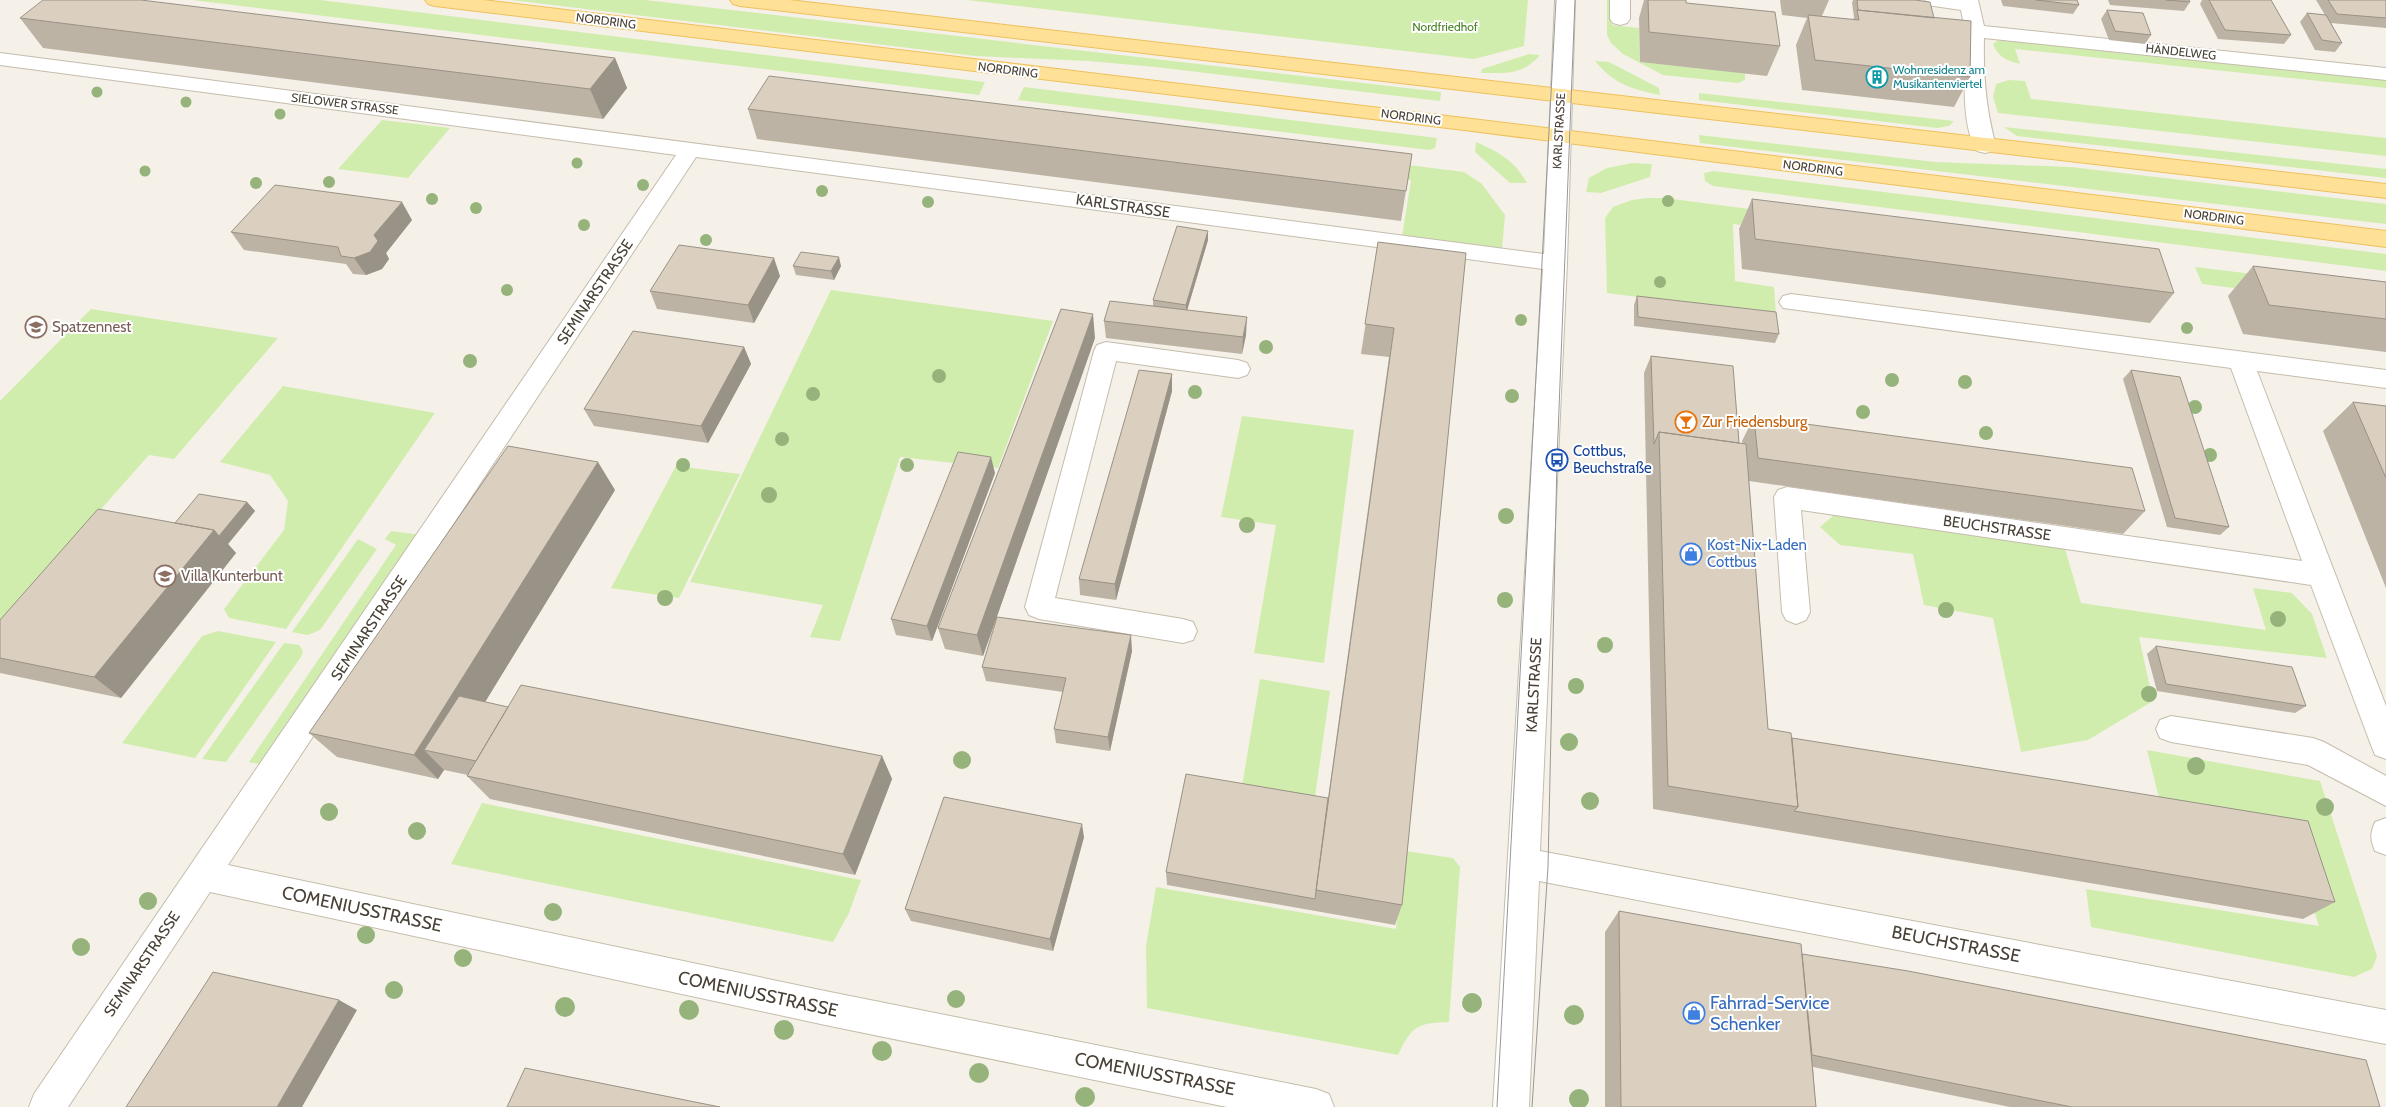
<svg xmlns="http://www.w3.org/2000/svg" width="2386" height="1107" font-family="Cabin,sans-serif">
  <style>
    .green { fill: #d1edae }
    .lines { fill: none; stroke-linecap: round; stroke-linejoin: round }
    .minor-casing { stroke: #c5bcac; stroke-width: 2 }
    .major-casing { stroke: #eec05e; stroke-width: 2 }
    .minor { fill: #fff; fill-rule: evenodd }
    .major { fill: #ffe097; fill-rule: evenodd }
    .tram { stroke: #989898; stroke-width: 1 }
    .tree { fill: #96b37c }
    .wall { fill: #bcb3a4 }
    .shaded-wall { fill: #999286 }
    .building { fill: #dbd0bf; stroke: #999286 }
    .labels { text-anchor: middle; stroke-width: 4; stroke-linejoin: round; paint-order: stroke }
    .far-street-label { font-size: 12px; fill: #494136; stroke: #fff }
    .far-park-label { font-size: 12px; fill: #488123; stroke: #fff }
    .far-culture-label { font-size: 12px; fill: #0d838f; stroke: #fff; text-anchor: start }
    .street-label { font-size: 15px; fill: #494136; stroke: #fff }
    .education-label { font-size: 15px; fill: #785e54; stroke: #fff; text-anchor: start }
    .food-label { font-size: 15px; fill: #c56008; stroke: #fff; text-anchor: start }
    .transit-label { font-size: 15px; fill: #164399; stroke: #fff; text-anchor: start }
    .shop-label { font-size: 15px; fill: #366cbe; stroke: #fff; text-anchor: start }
    .near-street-label { font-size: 18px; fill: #494136; stroke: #fff }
    .near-shop-label { font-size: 18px; fill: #366cbe; stroke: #fff; text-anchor: start }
  </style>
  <rect width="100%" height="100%" fill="#f5f1e8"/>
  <path class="green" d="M192,0h128l665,82 -6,13z
    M511,0h134l796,92 -1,9 -284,-34 -68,-6 -113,-5z
    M967,0h561l-4,46 -50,13z
    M1607,0h4l1,25 27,3 1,34 105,11v7l-7,3 -75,-8 -40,-21 -12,-11 -4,-8z
    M2000,39l386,41v8l-371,-39 5,15c-13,-3 -22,-7 -27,-20z
    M1529,54l11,1c-17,20 -34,18 -59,18l1,-4z
    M1595,61l14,1 50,26 1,7c-29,-6 -46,-11 -65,-34z
    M2009,80l16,1 6,18 355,39v18l-388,-43 -5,-16 3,-13z
    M787,87l677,85 18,12 23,31 -3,34 -100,-12 9,-57 -634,-78z
    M1024,87l413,51 -2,10 -5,2 -412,-50z
    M1699,93l255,28 -5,5 -12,2 -238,-28z
    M382,120l68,8 -42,50 -70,-9z
    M2004,127l382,42v9l-369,-42z
    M1699,135l236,27 136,5 315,37v20l-686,-81z
    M1476,142c23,10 39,19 51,41h-17l-35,-31z
    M1632,163l20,1 -2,13 -49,16 -15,-1 3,-14 18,-10z
    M1714,171l672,83v17l-673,-85 -8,-5 -1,-8z
    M1648,198h17l496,65 5,16 -433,-55 2,57 39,6 2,28 -169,-22 -2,-75 8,-11 19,-7z
    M2195,267l191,23v17l-184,-23z
    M831,290l222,31 -55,147 -98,-11 -60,184 -30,-4 13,-32 -133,-23z
    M91,309l187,29 -104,121 -25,-4 -149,168v-222z
    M283,386l152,27 -149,216 -57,-11 -5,-9 60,-79 4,-29 -18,-26 -50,-13z
    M1242,416l112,14 -30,233 -70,-10 22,-128 -55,-8z
    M676,466l64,8 -61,124 -68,-10z
    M1835,514l230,35 16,54 185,27 -13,-42 39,5 20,21 15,44 -188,-21 14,64 -65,39 -67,12 -28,-134 -69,-13 -11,-51 -73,-9 -20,-18z
    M391,531l31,4 -159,230 -14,-3 147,-217 -11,-6z
    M358,539l19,10 -57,81 -12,5 -16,-3z
    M218,631l58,11 -81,116 -73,-15 80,-107z
    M284,643l15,2 4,6 -2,6 -75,105 -24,-3z
    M1260,679l70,12 -16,113 -73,-12z
    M2147,750l173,31 57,175 -5,13 -18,8 -263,-50 -5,-38 233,37 -33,-99 -125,-21z
    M482,803l379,77 -12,33 -16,29 -382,-78z
    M1405,851l48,7 7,9 -11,155c-32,1 -37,4 -51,33l-251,-47 -1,-62 10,-59 240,42z"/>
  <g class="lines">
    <g class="minor-casing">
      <path id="minor" d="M1555,0h20l-8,263 -27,588 846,159v34l-847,-163 -10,226h-36l50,-838 -847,-112 -468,708 602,127 486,97 13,5 5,13h-107l-397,-81 -620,-134 -142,215h-39l5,-13 642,-939 -676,-90v-12l1544,201z
        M1610,0h20v19l-3,4 -7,2 -7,-2 -3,-4z
        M1925,0h53l6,26 402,42v12l-402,-42c-1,37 2,72 12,108l-3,5 -8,2 -8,-2c-18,-28 -11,-86 -12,-118 0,-8 -3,-16 -4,-23l-34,-5z
        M1791,294l595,76v18l-129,-17 129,335v53l-11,-4 -4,-10 -60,-160 -510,-75 9,102 -4,8 -10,4 -10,-4 -4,-8 -8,-115 4,-7 9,-3 515,74 -71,-193 -448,-60 -4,-6 4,-6z
        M1106,342l132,18 9,3 3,6 -3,6 -9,3 -122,-17 -61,237 128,21 10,3 4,9 -4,9 -10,3 -144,-24 -10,-4 -4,-8 69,-256 3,-6z
        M2171,716l142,22 11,4 62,34v30l-78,-41 -137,-23 -11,-4 -4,-9 4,-9z
        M2386,818v37l-11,-4c-5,-12 -5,-17 0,-29z"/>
    </g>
    <g class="major-casing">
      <path id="major" d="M425,0h58l981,118 922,113v16l-922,-117 -1029,-124 -7,-2z
        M730,0h59l1597,184v14l-1646,-192 -7,-2z"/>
    </g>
    <use href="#minor" class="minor"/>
    <use href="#major" class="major"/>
    <path class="tram" d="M1497,1107l59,-1107
      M1532,1107l16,-240 9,-407 18,-460"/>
  </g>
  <g class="tree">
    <circle cx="97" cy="92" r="5.5"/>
    <circle cx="186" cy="102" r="5.5"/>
    <circle cx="280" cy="114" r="5.5"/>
    <circle cx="577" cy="163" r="5.5"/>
    <circle cx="145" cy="171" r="5.5"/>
    <circle cx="329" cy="182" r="6"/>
    <circle cx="256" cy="183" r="6"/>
    <circle cx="643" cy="185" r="6"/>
    <circle cx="822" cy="191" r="6"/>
    <circle cx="432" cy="199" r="6"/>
    <circle cx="1668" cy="201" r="6"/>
    <circle cx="928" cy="202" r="6"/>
    <circle cx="476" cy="208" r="6"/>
    <circle cx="584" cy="225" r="6"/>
    <circle cx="706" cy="240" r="6"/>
    <circle cx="1660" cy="282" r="6"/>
    <circle cx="507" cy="290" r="6"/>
    <circle cx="1521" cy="320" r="6"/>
    <circle cx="2187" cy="328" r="6"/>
    <circle cx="1266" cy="347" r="7"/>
    <circle cx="470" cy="361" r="7"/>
    <circle cx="939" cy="376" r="7"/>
    <circle cx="1892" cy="380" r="7"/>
    <circle cx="1965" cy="382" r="7"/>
    <circle cx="1195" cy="392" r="7"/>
    <circle cx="813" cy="394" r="7"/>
    <circle cx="1512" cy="396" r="7"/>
    <circle cx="2195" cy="407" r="7"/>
    <circle cx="1863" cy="412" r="7"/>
    <circle cx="1986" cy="433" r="7"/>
    <circle cx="782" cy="439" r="7"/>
    <circle cx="2210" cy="455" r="7"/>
    <circle cx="683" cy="465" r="7"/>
    <circle cx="907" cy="465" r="7"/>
    <circle cx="769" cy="495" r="8"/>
    <circle cx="1506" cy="516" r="8"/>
    <circle cx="1247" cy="525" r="8"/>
    <circle cx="665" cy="598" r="8"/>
    <circle cx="1505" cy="600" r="8"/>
    <circle cx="1946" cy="610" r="8"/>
    <circle cx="2278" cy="619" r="8"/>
    <circle cx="1605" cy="645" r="8"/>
    <circle cx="1576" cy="686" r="8"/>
    <circle cx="2149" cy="694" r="8"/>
    <circle cx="1569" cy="742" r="9"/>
    <circle cx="962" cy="760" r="9"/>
    <circle cx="2196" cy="766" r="9"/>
    <circle cx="1590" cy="801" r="9"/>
    <circle cx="2325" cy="807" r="9"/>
    <circle cx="329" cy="812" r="9"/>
    <circle cx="417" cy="831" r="9"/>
    <circle cx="148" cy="901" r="9"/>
    <circle cx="553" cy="912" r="9"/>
    <circle cx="366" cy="935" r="9"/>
    <circle cx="81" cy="947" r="9"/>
    <circle cx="463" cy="958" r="9"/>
    <circle cx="394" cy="990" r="9"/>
    <circle cx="956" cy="999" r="9"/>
    <circle cx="1472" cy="1003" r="10"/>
    <circle cx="565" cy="1007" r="10"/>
    <circle cx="689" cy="1010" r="10"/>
    <circle cx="1574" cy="1015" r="10"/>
    <circle cx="784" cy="1030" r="10"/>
    <circle cx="882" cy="1051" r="10"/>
    <circle cx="979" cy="1073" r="10"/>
    <circle cx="1085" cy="1097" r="10"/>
    <circle cx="1579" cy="1099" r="10"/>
  </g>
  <path class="wall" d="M1644,0h42v3l94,43 -13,30 -127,-14 -1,-44z
    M1780,0h49l-7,16 31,4 1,-3 -2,-14 1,-3h62l19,18 36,59 -16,30 -152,-17 -6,-45 11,-27 -25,-3z
    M2001,0h76l2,5 -6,9 -70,-8z
    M2108,0h81l1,2 -6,9 -74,-6z
    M2202,0h69l20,35 -7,9 -66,-5 -18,-35z
    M2316,0h70v28l-55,-5 11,20 -7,9 -20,-2 -15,-28 7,-9 18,2z
    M2107,10l44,25 -6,9 -36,-4 -8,-21z
    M20,18l595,40 12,30 -24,31 -560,-71z
    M748,109l664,45 -11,67 -644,-82z
    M1752,199l422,94 -24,30 -408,-54 -3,-40z
    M412,220l-26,33 3,6 -7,10 -16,6 -13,-1 -7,-10 -102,-14 -13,-18z
    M1208,231v9l-21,70 59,25 -4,19 -136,-16 -2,-17 49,-15v-6z
    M1378,242l88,11 -64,652 -7,20 -228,-40 -1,-13 162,-74 61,-441 -28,-3z
    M793,266h48l-7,14 -38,-5z
    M2253,266l133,16v70l-143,-18 -15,-38z
    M780,276l-26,47 -97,-14 -7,-18z
    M1637,296l142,38 -4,9 -141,-17v-21z
    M1095,338l-112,318 -38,-7 -7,-21z
    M744,347l7,17 -43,79 -114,-17 -10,-17z
    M1651,356l88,87 4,1 -1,-3 12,-24 391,94 -22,23 -374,-53 19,248 24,9 543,164 -32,17 -650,-110 -9,-436z
    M2131,370l98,157 -9,8 -53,-8 -44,-148z
    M1172,374v17l-56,209 -36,-5 -1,-16z
    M2353,402l33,4v182l-63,-157z
    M995,473l-63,168 -36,-6 -5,-16z
    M615,490l-130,212 23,5 374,49 10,23 -37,96 -365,-76 -23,-23 1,-1 -24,-5 -6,9 -101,-22 -28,-24z
    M247,502l8,9 -27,33 8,9 -115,145 -121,-25v-53l175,-97z
    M2156,646l150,60 -11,7 -138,-22 -10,-37z
    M1132,651l-22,100 -54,-8 -2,-14 9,-37 -77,-11 -4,-14z
    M1084,837l-31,114 -142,-30 -6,-12z
    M1619,911l183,43 578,153h-370l-197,-40 3,40h-211v-175z"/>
  <path class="shaded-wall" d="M615,58l12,30 -24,31 -13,-30z
    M402,202l10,18 -26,33 3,6 -7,10 -16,6 -12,-17z
    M1208,231v9l-22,74v-9z
    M839,257l2,9 -7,14 -3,-9z
    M774,258l6,18 -26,47 -6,-18z
    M1093,314l2,24 -112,318 -6,-21z
    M1247,317l-1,18 -4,19 1,-17z
    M744,347l7,17 -43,79 -7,-17z
    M1172,374v17l-56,209 -1,-16z
    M991,457l4,16 -63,168 -5,-15z
    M598,462l17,28 -163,266 -28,-6 20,20 -6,9 -24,-24z
    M247,502l8,9 -27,33 8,9 -115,145 -27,-21 120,-147z
    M1131,635l1,16 -22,100 -2,-14z
    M882,756l10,23 -37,96 -12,-21z
    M1082,824l2,13 -31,114 -3,-12z
    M339,1000l18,10 -55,97h-25z"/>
  <path class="building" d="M43,0h98l474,58 -25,31 -570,-71z
    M1648,0h38v3l89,9 5,34 -131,-14z
    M1857,0h58l15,2 4,16 -76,-8z
    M2036,0h41l2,5z
    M2166,0h23l1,2z
    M2209,0h62l20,35 -66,-5z
    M2328,0h58v18l-49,-4z
    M1857,10l114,11 -1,56 -155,-17 -7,-45 51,5z
    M2107,10l36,3 8,22 -36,-4z
    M2307,13l19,2 16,28 -20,-3z
    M769,76l643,78 -6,37 -658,-82z
    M275,185l127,17 -28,33 4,6 -8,11 -16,6 -13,-2 -3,-9 -107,-15z
    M1752,199l407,50 15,44 -419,-54z
    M1177,226l31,5 -22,74 -33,-5z
    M1378,242l88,11 -64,652 -86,-15 78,-562 -29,-4z
    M679,245l95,13 -26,47 -98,-14z
    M801,252l38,5 -8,14 -38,-5z
    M2253,266l133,16v37l-117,-14z
    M1637,296l139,16 3,22 -141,-17z
    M1110,301l137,16 -4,20 -139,-16z
    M1061,309l32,5 -116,321 -39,-7z
    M633,331l111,16 -43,79 -117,-17z
    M1651,356l82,10 6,77 -80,-11 -5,12z
    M1139,370l33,4 -57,210 -36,-5z
    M2131,370l49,7 49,150 -54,-9z
    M2353,402l33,4v72z
    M1754,417l378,51 13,43 -387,-53z
    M1659,432l87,12 22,285 23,4 7,74 -130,-21z
    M508,446l90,16 -184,293 -105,-22z
    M958,452l33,5 -64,169 -36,-7z
    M199,494l48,8 -28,34 -5,-6 -39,-7z
    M98,509l116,21 -120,147 -94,-19v-38z
    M997,617l134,18 -23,102 -54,-8 12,-51 -84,-11z
    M2156,646l136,21 14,39 -140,-22z
    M521,685l361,71 -39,98 -376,-78z
    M459,696l49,11 -32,54 -52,-11z
    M1792,738l264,42 252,41 27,81 -541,-91 4,-4z
    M1186,774l142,24 -13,101 -149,-27z
    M944,797l138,27 -32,115 -145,-30z
    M1619,911l182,33 15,163h-195z
    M1802,954l106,17 458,89 14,47h-308l-260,-52z
    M213,972l126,28 -62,107h-151z
    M525,1068l195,39h-213z"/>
  <defs>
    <g id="building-ring" transform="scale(1.125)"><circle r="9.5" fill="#fff" stroke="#0f9aa8" stroke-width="1.5"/><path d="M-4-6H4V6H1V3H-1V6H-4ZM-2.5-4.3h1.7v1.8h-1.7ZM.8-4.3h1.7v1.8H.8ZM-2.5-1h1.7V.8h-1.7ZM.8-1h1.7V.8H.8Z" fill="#0f9aa8"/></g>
    <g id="school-ring" transform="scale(1.125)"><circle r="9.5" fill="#fff" stroke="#8d6e63" stroke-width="1.5"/><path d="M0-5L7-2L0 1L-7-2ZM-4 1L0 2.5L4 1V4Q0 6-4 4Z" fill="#8d6e63"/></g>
    <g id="bar-ring" transform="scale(1.125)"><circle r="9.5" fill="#fff" stroke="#e8710a" stroke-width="1.5"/><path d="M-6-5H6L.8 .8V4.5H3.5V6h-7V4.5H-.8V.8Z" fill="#e8710a"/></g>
    <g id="bus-ring" transform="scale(1.125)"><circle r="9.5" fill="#fff" stroke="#1a4fb4" stroke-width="1.5"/><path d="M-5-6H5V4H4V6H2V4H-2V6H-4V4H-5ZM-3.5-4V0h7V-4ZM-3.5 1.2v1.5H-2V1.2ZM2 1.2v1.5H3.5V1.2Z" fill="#1a4fb4"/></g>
    <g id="shop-ring" transform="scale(1.125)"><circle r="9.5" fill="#fff" stroke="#3f7fe0" stroke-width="1.5"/><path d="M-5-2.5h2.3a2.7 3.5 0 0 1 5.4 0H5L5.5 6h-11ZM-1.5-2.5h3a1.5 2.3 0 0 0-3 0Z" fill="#3f7fe0"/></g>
  </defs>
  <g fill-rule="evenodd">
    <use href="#building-ring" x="1877" y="77"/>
    <use href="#school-ring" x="36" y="327"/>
    <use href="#bar-ring" x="1686" y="422"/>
    <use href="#bus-ring" x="1557" y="460"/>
    <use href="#shop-ring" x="1691" y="554"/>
    <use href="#school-ring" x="165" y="576"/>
    <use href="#shop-ring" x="1694" y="1013"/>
  </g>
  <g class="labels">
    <g class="far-street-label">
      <text transform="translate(606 21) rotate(7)" y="4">NORDRING</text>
      <text transform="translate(2181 52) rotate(6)" y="4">HÄNDELWEG</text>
      <text transform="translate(1008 70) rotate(7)" y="4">NORDRING</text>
      <text transform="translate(345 104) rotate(7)" y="4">SIELOWER STRASSE</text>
      <text transform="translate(1411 117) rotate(7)" y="4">NORDRING</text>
      <text transform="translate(1559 131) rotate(-87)" y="4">KARLSTRASSE</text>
      <text transform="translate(1813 168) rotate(7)" y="4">NORDRING</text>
      <text transform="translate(2214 217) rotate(7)" y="4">NORDRING</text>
    </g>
    <g class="far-park-label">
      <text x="1445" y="31">Nordfriedhof</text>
    </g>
    <g class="far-culture-label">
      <text x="1893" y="74">Wohnresidenz am<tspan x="1893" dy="14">Musikantenviertel</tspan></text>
    </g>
    <g class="street-label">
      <text transform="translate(1123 206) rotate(8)" y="5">KARLSTRASSE</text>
      <text transform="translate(595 292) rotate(-56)" y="5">SEMINARSTRASSE</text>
      <text transform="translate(1997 528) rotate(8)" y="5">BEUCHSTRASSE</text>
      <text transform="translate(369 628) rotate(-56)" y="5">SEMINARSTRASSE</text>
      <text transform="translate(1534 685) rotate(-87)" y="5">KARLSTRASSE</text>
      <text transform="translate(142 964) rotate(-56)" y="5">SEMINARSTRASSE</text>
    </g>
    <g class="education-label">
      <text x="52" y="332">Spatzennest</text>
      <text x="181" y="581">Villa Kunterbunt</text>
    </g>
    <g class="food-label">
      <text x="1702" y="427">Zur Friedensburg</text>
    </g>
    <g class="transit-label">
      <text x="1573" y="456">Cottbus,<tspan x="1573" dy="17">Beuchstraße</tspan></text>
    </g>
    <g class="shop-label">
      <text x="1707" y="550">Kost-Nix-Laden<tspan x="1707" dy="17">Cottbus</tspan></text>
    </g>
    <g class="near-street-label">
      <text transform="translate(362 909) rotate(12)" y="6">COMENIUSSTRASSE</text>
      <text transform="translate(1956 944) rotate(11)" y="6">BEUCHSTRASSE</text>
      <text transform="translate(758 994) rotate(12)" y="6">COMENIUSSTRASSE</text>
      <text transform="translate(1155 1074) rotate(11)" y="6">COMENIUSSTRASSE</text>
    </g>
    <g class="near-shop-label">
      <text x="1710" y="1009">Fahrrad-Service<tspan x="1710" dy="21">Schenker</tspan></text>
    </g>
  </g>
</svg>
